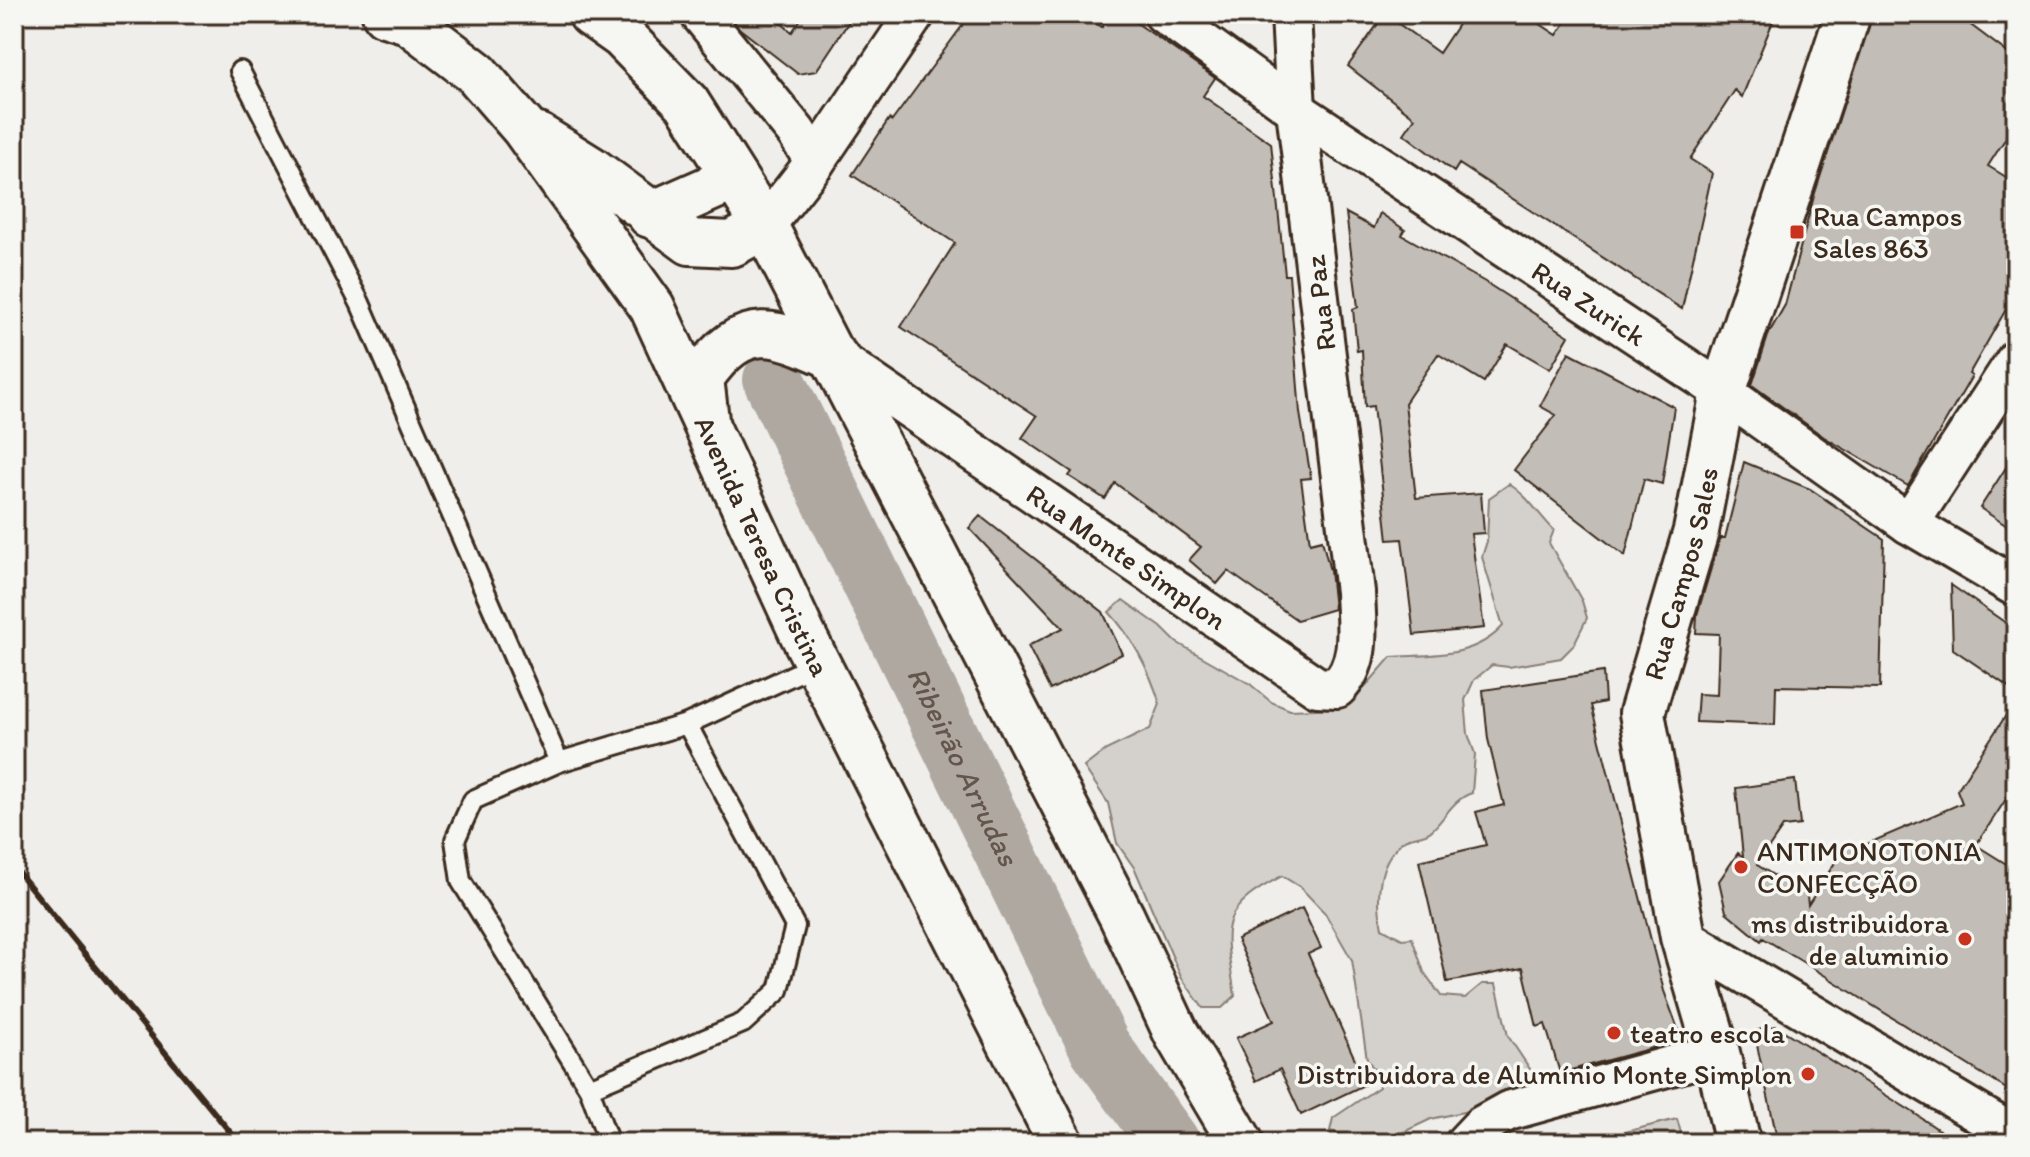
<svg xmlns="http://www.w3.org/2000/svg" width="2030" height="1157" font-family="Itim,sans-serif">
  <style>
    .green { fill: #d4d1cc; stroke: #887e75; stroke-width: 2 }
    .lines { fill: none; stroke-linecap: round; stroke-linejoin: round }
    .river { stroke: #afa8a1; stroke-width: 62 }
    .building { fill: #c2bdb7; stroke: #3b2a1e; stroke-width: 2 }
    .lane-casing { stroke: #3b2a1e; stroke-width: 24 }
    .street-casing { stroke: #3b2a1e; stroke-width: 44 }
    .secondary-casing { stroke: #3b2a1e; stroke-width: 50 }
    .lane { stroke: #f6f6f2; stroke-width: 18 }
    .street { stroke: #f6f6f2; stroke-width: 38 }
    .secondary { stroke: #f6f6f2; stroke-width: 44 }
    .rail { stroke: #3b2a1e; stroke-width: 6 }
    .poi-dot { fill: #c8321e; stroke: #f6f6f2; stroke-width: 3 }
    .labels { text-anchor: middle; stroke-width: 7; stroke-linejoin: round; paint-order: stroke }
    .poi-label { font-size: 28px; fill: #3b2a1e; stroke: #f6f6f2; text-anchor: start }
    .street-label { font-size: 28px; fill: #3b2a1e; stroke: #f6f6f2 }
    .water-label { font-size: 30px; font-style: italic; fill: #64564c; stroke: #f6f6f2 }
  </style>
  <rect width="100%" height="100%" fill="#efeeea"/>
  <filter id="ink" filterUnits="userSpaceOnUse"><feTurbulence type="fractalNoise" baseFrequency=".0125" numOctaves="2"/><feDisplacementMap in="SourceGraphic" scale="16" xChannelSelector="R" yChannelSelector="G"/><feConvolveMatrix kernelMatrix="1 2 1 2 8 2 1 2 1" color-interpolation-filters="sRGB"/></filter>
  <g filter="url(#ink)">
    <path class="green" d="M1509,484c19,12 29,30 45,46l-5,13 33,58 5,17 -14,28 -12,12 -52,9 -17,-2 -18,15 -9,20 3,34 7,20 -3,39c-19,6 -26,24 -40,37 -8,8 -21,5 -29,11 -26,21 -27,57 -21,87l20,11 10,-1 12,34 17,24 24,2 17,-14h14l12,52 22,33 -13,23 -40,17 -46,10 -44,21 -25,1 -32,-10 3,-13 46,-31 -3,-15 -9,-13 -15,-99 -27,-47 -25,-26 -18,-11c-68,35 -57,52 -47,120l-13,12h-19l-22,-31 -46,-108 -18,-26 -9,-40 -24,-36 22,-17 44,-21 10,-25c-10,-32 -27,-66 -51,-92l14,-12 38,27 15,15 74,42 21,18 19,8 52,-2 17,-14 32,-37c40,-3 82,2 112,-31l-21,-69 5,-16 2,-43z
      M1677,1119l7,24h-103z"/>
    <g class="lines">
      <path class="river" id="s1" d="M774,380l326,667 69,96"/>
    </g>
    <path class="building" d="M728,14h42l22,18 12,-18h50l-38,57 -18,3 -58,-45z
      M971,14h111l20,13 8,-13h14l91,64 -12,18 68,47 14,132h4l11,138 11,65 -10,1 9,64 12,-3 8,31 4,38 -37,11 -69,-49 -11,13 -28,-24 12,-13 -86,-64 -10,16 -36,-23 3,-4 -50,-34 15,-22 -136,-89 54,-84 -103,-68 37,-56 3,2z
      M1385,14l54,39 26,-39h60l32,21 14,-21h205l-34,83 -7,-7 -45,69 22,14 -30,136 -223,-145 -5,8 -50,-38 11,-16 -67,-52z
      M1873,14h83l60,45v63l-28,44 28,17v109l-47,82 3,2 -64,110 -84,-49 -72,-52 17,-52 16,-28 29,-109z
      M1346,213l28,15 6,-15 25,17 -3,5 83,47 84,54 -19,33 -43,-25 -23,38 -46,-28 -33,49 11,95 65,-5 3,40 -13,1 13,94 -70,7 -12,-96 -14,1 -15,-134 -8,1 -3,-57 -5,1 -4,-42 5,-2z
      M1569,352l105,55 -12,77 -18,-5 -19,77 -111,-86 42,-55 -16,-9z
      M2016,452v80l-36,-24z
      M1744,462l66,27 74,50 -4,149 -104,-2 -1,39 -79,-3 2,-28 19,1 2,-61 -23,-1 1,-18 23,-77h5z
      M980,516l123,96 19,42 -72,36 -22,-44 35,-18 -94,-100z
      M1951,585l65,45v62l-63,-43z
      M1603,672l2,30 -14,3 73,286 18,49 -122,33 -15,-49 -8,3 -14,-59 -76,14 -28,-121 67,-16 -10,-33 28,-7 -16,-66 -5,-49z
      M2016,700v84l-40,61 40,25v225l-205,-128 -48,-29 -2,3 -35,-29 -7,-31 19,-28 5,4 -7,-69 59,-8 5,45 -17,2 -26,38 50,31 1,9 40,-63 12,5 102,-44 -5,-13z
      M1302,908l19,40 -13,6 58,130 -65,31 -21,-46 -24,12 -20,-43 38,-17 -37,-82z
      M1776,1026l135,85 47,32h-180l-24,-112z"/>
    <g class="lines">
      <g class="lane-casing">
        <path id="lane" d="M240,71l120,232 199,459
          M687,724l108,202 -16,64 -36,33 -154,65 -128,-207 -6,-41 18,-40 86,-38 128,-38 130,-60
          M589,1088l20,55"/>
      </g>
      <g class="street-casing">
        <g id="street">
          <path d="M700,14l96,118 19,30"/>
          <path id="s2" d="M1164,14l132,96 427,282 186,132 107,63"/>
          <path d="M765,226l50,-64 100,-148"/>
          <path id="s3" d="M836,358l481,329 20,1c26,-26 19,-62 18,-96l-59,-482 -5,-96"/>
          <path d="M1909,524l107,-164"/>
          <path d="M1683,937l333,199"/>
          <path d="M1465,1143l16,-17 27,-15 209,-58"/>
        </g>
      </g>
      <g class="secondary-casing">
        <g id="secondary">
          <path id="s4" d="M385,14l23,7 68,52 47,54 129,180 150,326 259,510"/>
          <path d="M591,14l31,22 65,67 78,123 357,691 54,116 65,110"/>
          <path d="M538,136l53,33 99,73 42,2 33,-18"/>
          <path d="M650,215l84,-37"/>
          <path d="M706,420l-5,-42c43,-62 74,-48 135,-20"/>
          <path id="s5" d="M1738,1143l-21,-90 -34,-116 -41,-224 54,-182 27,-139 125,-378"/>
        </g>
      </g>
      <use href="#lane" class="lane"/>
      <use href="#street" class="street"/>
      <use href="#secondary" class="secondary"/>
      <path class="rail" d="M14,867l225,276"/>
    </g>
  </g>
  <g class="poi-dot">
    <rect x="1789" y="224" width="16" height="16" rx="4"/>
    <circle cx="1741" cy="867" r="8"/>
    <circle cx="1965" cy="939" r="8"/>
    <circle cx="1614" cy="1033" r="8"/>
    <circle cx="1808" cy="1074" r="8"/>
  </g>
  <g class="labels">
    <g class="poi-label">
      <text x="1813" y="226">Rua Campos<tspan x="1813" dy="32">Sales 863</tspan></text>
      <text x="1757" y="861">ANTIMONOTONIA<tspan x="1757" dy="32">CONFECÇÃO</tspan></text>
      <text x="1949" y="933" text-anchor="end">ms distribuidora<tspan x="1949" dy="32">de aluminio</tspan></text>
      <text x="1630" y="1043">teatro escola</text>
      <text x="1792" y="1084" text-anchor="end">Distribuidora de Alumínio Monte Simplon</text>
    </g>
    <g class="street-label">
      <text transform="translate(1320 303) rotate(-97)" y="10">Rua Paz</text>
      <text dy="10" stroke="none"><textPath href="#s2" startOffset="514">Rua Zurick</textPath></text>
      <text dy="10" stroke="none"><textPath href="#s4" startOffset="666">Avenida Teresa Cristina</textPath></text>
      <text dy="10" stroke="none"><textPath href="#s3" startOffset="352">Rua Monte Simplon</textPath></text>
      <text dy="10" stroke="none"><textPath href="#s5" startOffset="586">Rua Campos Sales</textPath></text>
    </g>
    <g class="water-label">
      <text dy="10" stroke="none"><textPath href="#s1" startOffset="430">Ribeirão Arrudas</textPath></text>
    </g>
  </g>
  <rect width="2030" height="1157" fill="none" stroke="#f6f6f2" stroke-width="48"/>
  <rect x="24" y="24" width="1982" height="1109" fill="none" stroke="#3b2a1e" stroke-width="3" filter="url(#ink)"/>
</svg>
